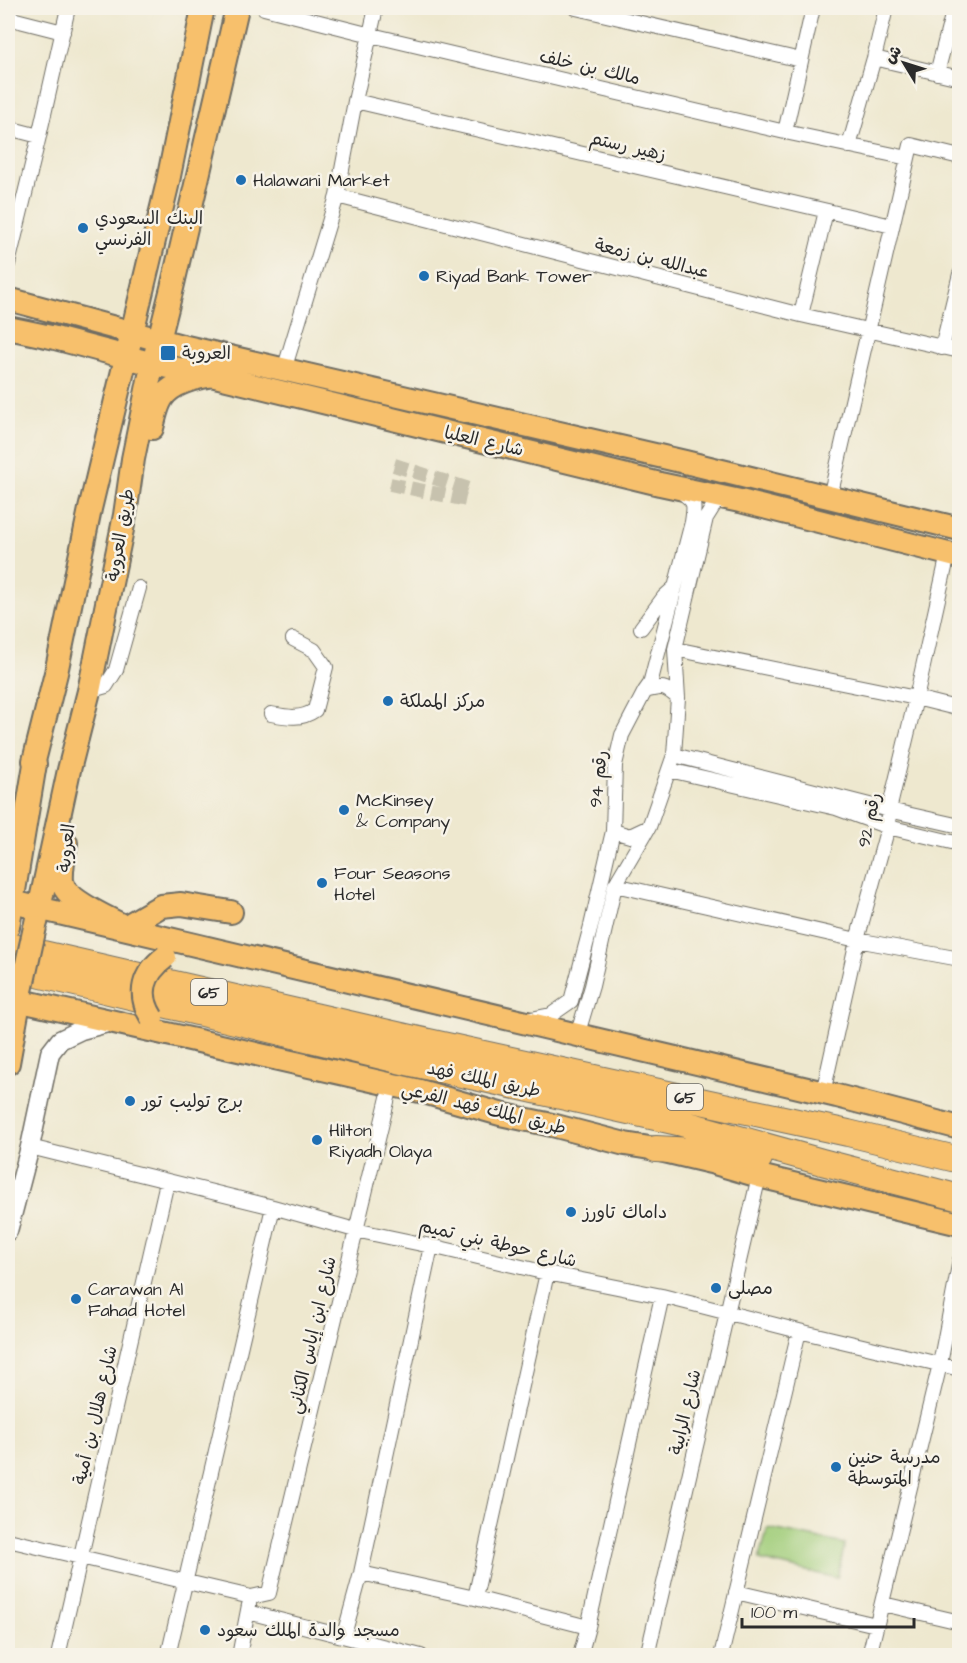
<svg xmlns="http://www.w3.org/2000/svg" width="967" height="1663" font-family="'Architects Daughter','Playpen Sans Arabic',sans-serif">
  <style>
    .green { fill: #a2ce7b; stroke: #667c53; stroke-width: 1.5 }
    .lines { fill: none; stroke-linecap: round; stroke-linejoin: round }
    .minor-tunnel { stroke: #c7c2ae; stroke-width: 14; stroke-dasharray: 14 7; stroke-linecap: butt }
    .minor-casing { stroke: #6f6d64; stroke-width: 16 }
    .tertiary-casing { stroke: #6f6d64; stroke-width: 21 }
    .primary-casing { stroke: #6f6d64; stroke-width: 26 }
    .motorway-casing { stroke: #6f6d64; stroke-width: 28 }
    .minor { stroke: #fff; stroke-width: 14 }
    .tertiary { stroke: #fff; stroke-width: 18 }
    .primary { stroke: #f7c06c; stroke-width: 22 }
    .motorway { stroke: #f7c06c; stroke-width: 26 }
    .primary-bridge-casing { stroke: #6f6d64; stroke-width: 26; stroke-linecap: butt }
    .primary-bridge { stroke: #f7c06c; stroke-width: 22 }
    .poi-dot { fill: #1f6fb2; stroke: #f7f3e8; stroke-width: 2 }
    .labels { text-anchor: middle; stroke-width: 5; stroke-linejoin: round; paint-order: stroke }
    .shield { fill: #f7f3e8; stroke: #686764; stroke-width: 1.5 }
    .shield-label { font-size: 16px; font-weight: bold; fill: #2b2b2b }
    .street-label { font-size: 18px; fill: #2b2b2b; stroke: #f7f3e8 }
    .poi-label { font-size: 18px; fill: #2b2b2b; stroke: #f7f3e8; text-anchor: start }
  </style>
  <rect width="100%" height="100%" fill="#f7f3e8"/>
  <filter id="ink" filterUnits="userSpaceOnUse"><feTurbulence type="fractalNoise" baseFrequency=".0167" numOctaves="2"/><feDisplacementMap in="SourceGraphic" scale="12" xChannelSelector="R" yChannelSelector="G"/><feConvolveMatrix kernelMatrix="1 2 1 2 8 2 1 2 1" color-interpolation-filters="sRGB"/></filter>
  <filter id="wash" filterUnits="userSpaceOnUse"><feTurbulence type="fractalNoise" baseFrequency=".008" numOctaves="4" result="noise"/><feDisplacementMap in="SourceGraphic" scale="24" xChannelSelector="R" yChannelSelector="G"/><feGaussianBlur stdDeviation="1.35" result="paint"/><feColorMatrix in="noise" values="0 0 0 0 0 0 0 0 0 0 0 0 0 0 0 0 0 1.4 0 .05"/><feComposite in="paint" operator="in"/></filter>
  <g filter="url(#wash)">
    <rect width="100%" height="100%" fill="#eee8cf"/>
    <path class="green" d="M768,1528l77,16 -8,34 -78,-18z"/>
  </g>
  <g filter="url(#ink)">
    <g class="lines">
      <path class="minor-tunnel" d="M394,465l75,24
        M390,484l82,17"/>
      <g class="minor-casing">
        <path id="minor" d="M264,8l107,27 414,97 123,26
          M576,8l225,52
          M8,18l55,14
          M874,58l86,20
          M937,73l17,-65
          M355,101l537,125
          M8,128l31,8
          M785,132l28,-124
          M849,146l25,-88 12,-50
          M337,196l464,119 159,36
          M8,264l31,-128 29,-128
          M801,315l25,-104
          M942,348l18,-74
          M284,370l53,-174 18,-95 21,-93
          M830,497l81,-352 49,12
          M641,628l23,-31 10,-9
          M675,649l241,49 44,11
          M89,691l17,-5 10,-16 23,-82
          M645,691c17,-5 20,-5 33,7
          M271,714c16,3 30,6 44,-4l11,-43 -12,-17 -21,-11
          M674,755l215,55 71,16
          M669,770l167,38 52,19 72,17
          M613,831l17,5 19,-9
          M615,885l242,55 103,19
          M531,1019l20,-4 20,-14 20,-75 22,-95 2,-66 7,-30 23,-44 5,-7 42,-162c3,-19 3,-20 -12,-31
          M577,1036l15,-50 23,-101 34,-58 25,-72 4,-57 -3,-49 31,-131 10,-16h12
          M823,1093l34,-153 31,-113 1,-17 27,-112 32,-144
          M30,1147l243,60 82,23 76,16 116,27 115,23 137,35 161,38
          M8,1540l243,57 18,-4 122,-508
          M361,1573l114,25 113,29
          M736,1592l140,33
          M475,1598l72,-325
          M883,1604l77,18
          M248,1612l173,44
          M344,1635l17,-62 70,-327
          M58,1656l109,-474
          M168,1656l105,-449
          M239,1656l10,-51
          M580,1656l8,-29 74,-331
          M647,1656l112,-480
          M721,1656l78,-325
          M869,1656l71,-292 20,-104"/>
      </g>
      <g class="tertiary-casing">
        <path id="tertiary" d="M8,1231l22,-84 20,-94 10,-13 21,-10 30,-8"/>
      </g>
      <g class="primary-casing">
        <path id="primary" d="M8,299l174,47 503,116 275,67
          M8,328l43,9 102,27 58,11 449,109 80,17 220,56
          M152,428c2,-8 4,-17 7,-24 7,-19 31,-25 49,-28
          M66,843c-2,12 -5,26 -4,38 3,20 47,37 63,46l36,-21 20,-2 50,8
          M8,901l829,195 123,32
          M36,923l33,-153 20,-79 36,-176 8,-56 16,-79 23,-92 65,-280
          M8,927l27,-163 -1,-3 22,-88 34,-164 77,-323 36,-178
          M8,998l412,93 80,23 52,11 73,19 31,5 55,13 48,14 201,48
          M8,1063l13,-72"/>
      </g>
      <g class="motorway-casing">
        <path id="motorway" d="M8,946l402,92 438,95 112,27
          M8,967l395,94 275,61 144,40 138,36
          M656,1149l74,4 29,5"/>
      </g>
      <use href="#minor" class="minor"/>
      <use href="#tertiary" class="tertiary"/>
      <use href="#primary" class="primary"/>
      <use href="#motorway" class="motorway"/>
      <g class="primary-bridge-casing">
        <path id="primary-bridge" d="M21,991l14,-64
          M152,1018c-15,-24 -9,-44 13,-61"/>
      </g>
      <use href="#primary-bridge" class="primary-bridge"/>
    </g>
  </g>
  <g class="poi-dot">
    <circle cx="241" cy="180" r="6"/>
    <circle cx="83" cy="228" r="6"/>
    <circle cx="424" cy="276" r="6"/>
    <rect x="160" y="345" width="16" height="16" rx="3"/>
    <circle cx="388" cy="701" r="6"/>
    <circle cx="344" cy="810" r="6"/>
    <circle cx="322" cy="883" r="6"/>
    <circle cx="130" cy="1101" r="6"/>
    <circle cx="317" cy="1140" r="6"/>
    <circle cx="571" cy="1212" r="6"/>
    <circle cx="716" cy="1288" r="6"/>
    <circle cx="76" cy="1299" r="6"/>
    <circle cx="836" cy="1467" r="6"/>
    <circle cx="205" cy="1630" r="6"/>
  </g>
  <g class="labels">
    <g class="shield">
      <rect x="191" y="979" width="36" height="26" rx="4.5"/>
      <rect x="667" y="1084" width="36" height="26" rx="4.5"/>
    </g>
    <g class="shield-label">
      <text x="209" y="998">65</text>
      <text x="685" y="1103">65</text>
    </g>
    <g class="street-label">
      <text transform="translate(590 67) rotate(13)" y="6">مالك بن خلف</text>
      <text transform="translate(628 146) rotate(13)" y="6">زهير رستم</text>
      <text transform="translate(652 258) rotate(14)" y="6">عبدالله بن زمعة</text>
      <text transform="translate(484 441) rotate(13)" y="6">شارع العليا</text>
      <text transform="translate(120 535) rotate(-80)" y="6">طريق العروبة</text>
      <text transform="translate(598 779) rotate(-84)" y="6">رقم 94</text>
      <text transform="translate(869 820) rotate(-78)" y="6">رقم 92</text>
      <text transform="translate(66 848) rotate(-84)" y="6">العروبة</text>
      <text transform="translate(484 1079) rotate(12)" y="6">طريق الملك فهد</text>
      <text transform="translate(484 1108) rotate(14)" y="6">طريق الملك فهد الفرعي</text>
      <text transform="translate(498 1243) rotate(13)" y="6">شارع حوطة بني تميم</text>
      <text transform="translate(312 1335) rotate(-77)" y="6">شارع ابن إياس الكناني</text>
      <text transform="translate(685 1412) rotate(-77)" y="6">شارع الرابية</text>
      <text transform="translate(95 1415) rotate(-77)" y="6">شارع هلال بن أمية</text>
    </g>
    <g class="poi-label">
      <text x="253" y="186">Halawani Market</text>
      <text x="95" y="224">البنك السعودي<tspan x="95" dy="21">الفرنسي</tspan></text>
      <text x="436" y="282">Riyad Bank Tower</text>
      <text x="182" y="359">العروبة</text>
      <text x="400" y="707">مركز المملكة</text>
      <text x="356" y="806">McKinsey<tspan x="356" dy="21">&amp; Company</tspan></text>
      <text x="334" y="879">Four Seasons<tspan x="334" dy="21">Hotel</tspan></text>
      <text x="142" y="1107">برج توليب تور</text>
      <text x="329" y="1136">Hilton<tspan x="329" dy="21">Riyadh Olaya</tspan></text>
      <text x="583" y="1218">داماك تاورز</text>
      <text x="728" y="1294">مصلى</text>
      <text x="88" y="1295">Carawan Al<tspan x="88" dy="21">Fahad Hotel</tspan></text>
      <text x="848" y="1463">مدرسة حنين<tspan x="848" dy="21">المتوسطة</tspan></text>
      <text x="217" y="1636">مسجد والدة الملك سعود</text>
    </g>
  </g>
  <rect width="967" height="1663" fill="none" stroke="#f7f3e8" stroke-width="30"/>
  <g transform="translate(904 63) rotate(308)" stroke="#f7f3e8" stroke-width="4.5" paint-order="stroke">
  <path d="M0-4.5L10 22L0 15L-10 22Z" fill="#2b2b2b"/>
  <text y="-9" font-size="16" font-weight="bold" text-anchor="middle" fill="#2b2b2b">ش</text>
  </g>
  <path d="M742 1618v9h172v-9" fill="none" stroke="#2b2b2b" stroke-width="3"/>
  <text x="751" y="1618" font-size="18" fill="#2b2b2b" stroke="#f7f3e8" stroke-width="4.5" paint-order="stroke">100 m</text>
</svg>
